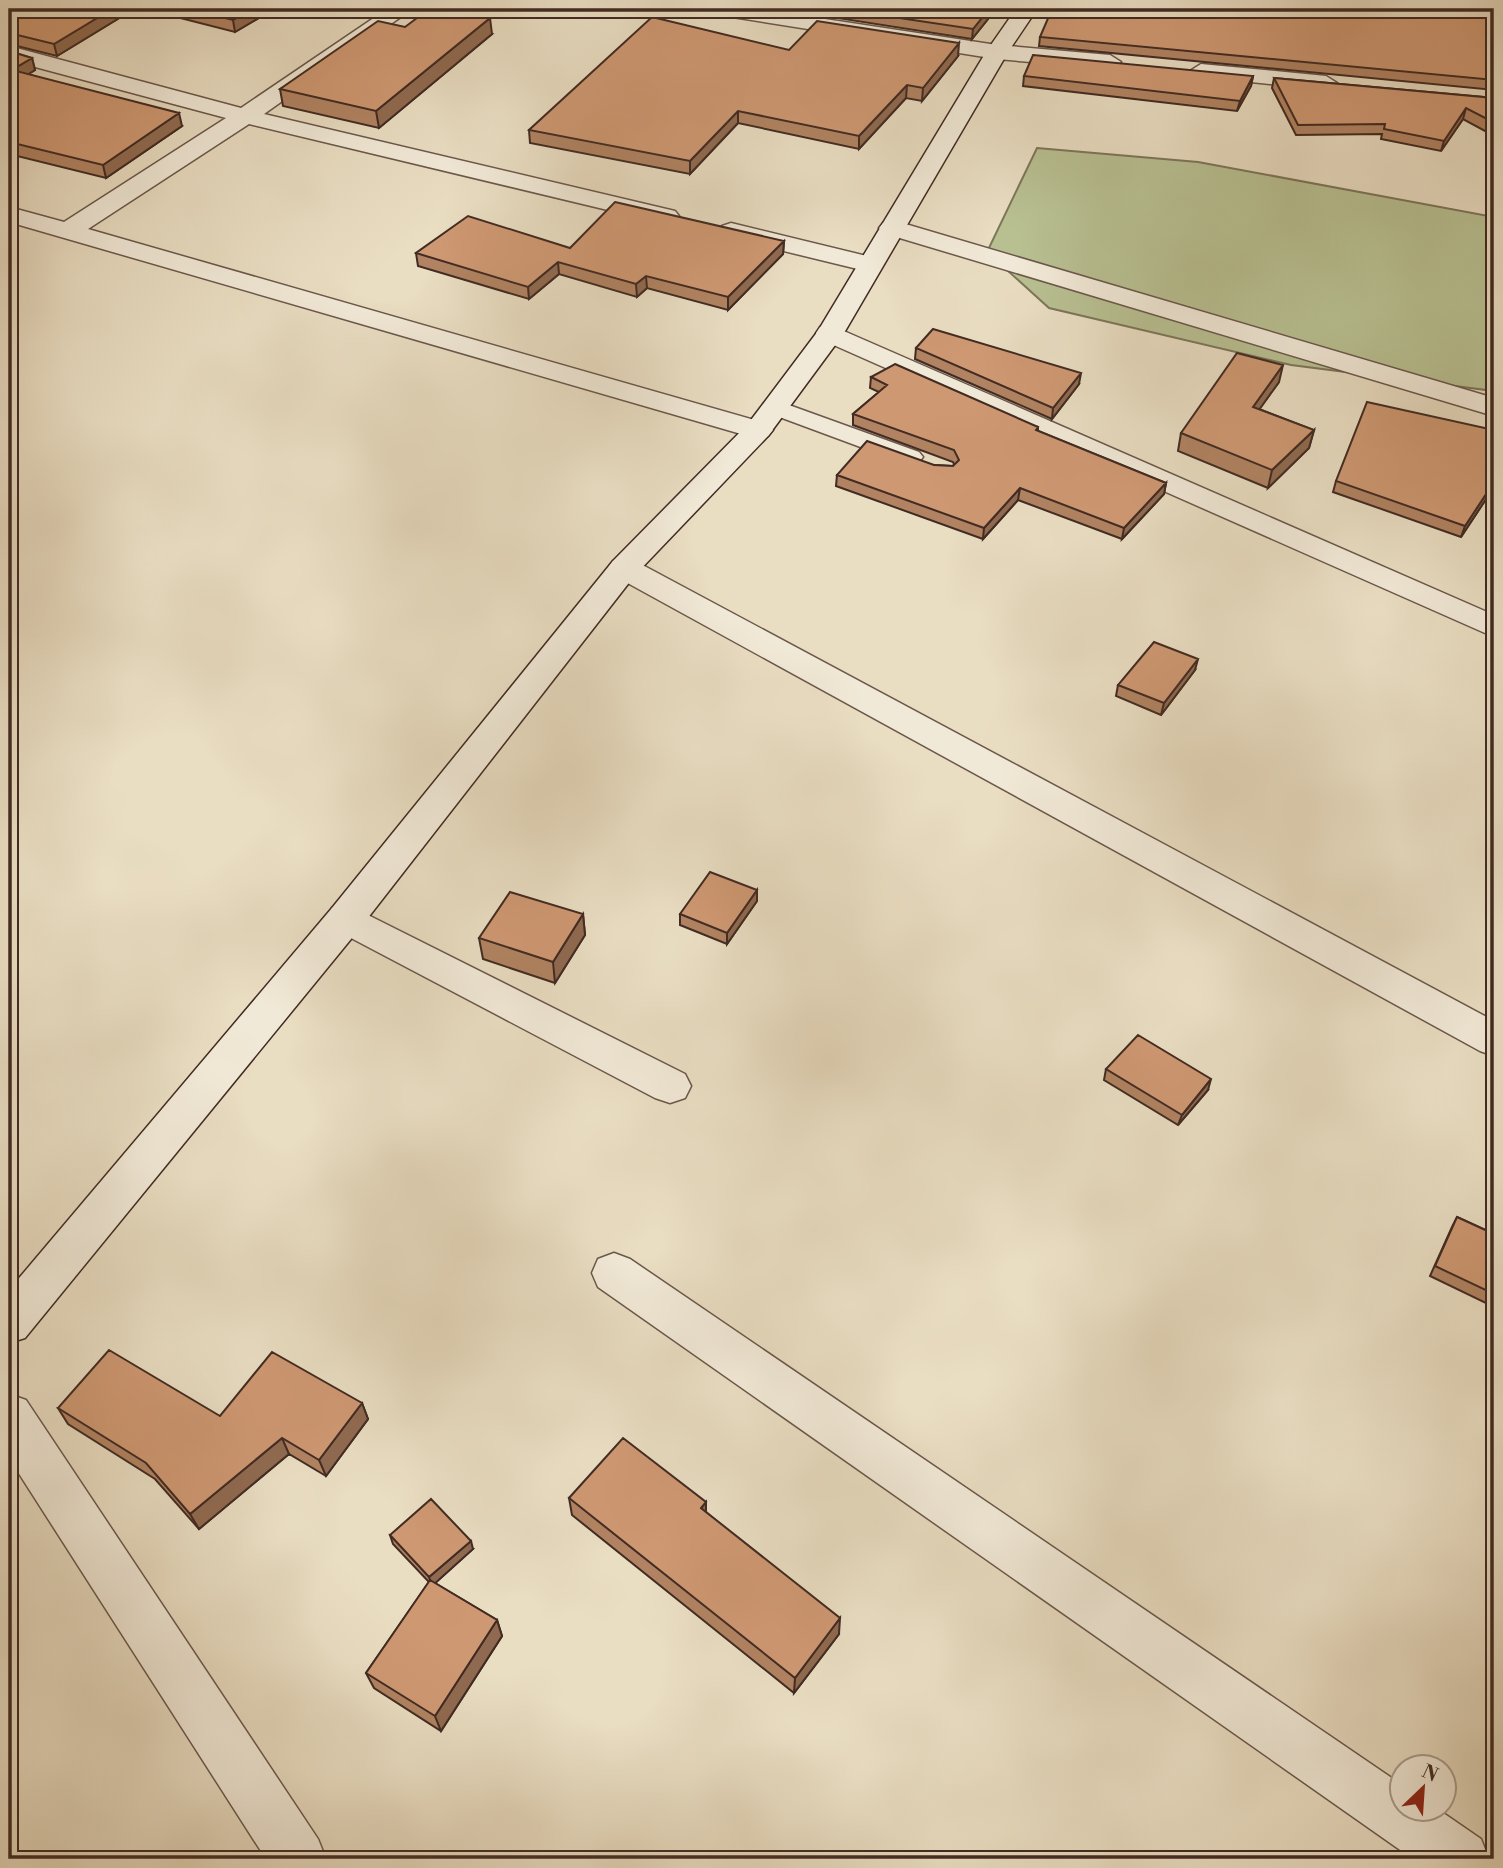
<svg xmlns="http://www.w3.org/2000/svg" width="1503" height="1868" font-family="'Libre Bodoni',serif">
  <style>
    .green { fill: #b8c092; stroke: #7c765a; stroke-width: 2 }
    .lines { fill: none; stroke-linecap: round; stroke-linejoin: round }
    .lane-casing { stroke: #6b584b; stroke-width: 3 }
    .street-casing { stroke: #6b584b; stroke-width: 3 }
    .secondary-casing { stroke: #412b23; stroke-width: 3 }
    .lane { fill: #f1e9d7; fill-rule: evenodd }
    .street { fill: #f1e9d7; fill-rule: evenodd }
    .secondary { fill: #f1e9d7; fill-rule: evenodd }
    .wall { fill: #b18362; stroke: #412b23; stroke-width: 2 }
    .shaded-wall { fill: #906a50; stroke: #412b23; stroke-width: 2 }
    .building { fill: #ce9872; stroke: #412b23; stroke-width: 2 }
  </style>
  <rect width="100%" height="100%" fill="#e9ddc2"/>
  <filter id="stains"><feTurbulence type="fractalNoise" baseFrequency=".00286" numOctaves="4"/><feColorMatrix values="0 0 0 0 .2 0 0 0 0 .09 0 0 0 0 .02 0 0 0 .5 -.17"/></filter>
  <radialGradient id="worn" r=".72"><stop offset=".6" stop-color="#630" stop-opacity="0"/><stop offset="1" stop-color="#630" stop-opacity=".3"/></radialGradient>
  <path class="green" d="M1037,148l161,14 296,55v174l-203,-26 -242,-57 -62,-56z"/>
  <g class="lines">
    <g class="lane-casing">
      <path id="lane" d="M775,400l144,52 4,5 -4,5h-18l-135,-50 -3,-5 3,-5z"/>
    </g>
    <g class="street-casing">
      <path id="street" d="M387,9h25l-148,105 411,97 4,5 -4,5 -9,3 -417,-100 -161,105 680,195 5,6 -5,6 -10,3 -10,-3 -739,-214v-15l55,15 162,-104 -217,-58v-14l232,62z
        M709,9h50l238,36 113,10 11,7 -11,7 -113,-10 -277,-44z
        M1201,64l125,12 11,7 -11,7 -133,-14 -3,-5z
        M892,220l602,178v18l-611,-183 -4,-5 4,-5z
        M731,223l148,36 4,5 -4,5 -9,3 -148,-36 -4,-5 4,-5z
        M830,325l664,290v22l-674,-298 -4,-6 4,-6z
        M624,558l11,3 859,460v35l-14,-5 -867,-476 -5,-7 5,-7z
        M346,904l339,170 6,12 -6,12 -15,5 -15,-5 -323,-170 -5,-10 5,-10z
        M614,1253l16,6 772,526v23h34l45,31 8,20h-76l-815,-572 -6,-14 6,-14z
        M9,1394l17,6 292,439 8,20h-60l-257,-401z"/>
    </g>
    <g class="secondary-casing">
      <path id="secondary" d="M1016,9h21l-29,43 -164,281 -76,103 -133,139 -275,353 -335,410 -16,5v-53l323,-382 281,-347 135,-137 70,-93 168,-279z"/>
    </g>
    <use href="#lane" class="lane"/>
    <use href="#street" class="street"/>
    <use href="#secondary" class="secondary"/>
  </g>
  <path class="wall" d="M9,9h125l-77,47 -48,-12z
    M145,9h129l-39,23z
    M832,9h164l-24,30 -141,-22z
    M1494,9v81l-455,-44 1,-9z
    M405,27l87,7 -113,94 -96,-22 -3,-17z
    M789,50l169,6 -36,45 -16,-3 -47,51 -121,-26 -48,51 -160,-31 -1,-13z
    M9,51l23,7 3,12 -7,4 154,52 -76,52 -97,-24z
    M1024,76h229l-2,10 -14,25 -214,-25z
    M1274,78l220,20v34l-9,-1 -22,-12 -22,32 -60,-12 1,-5 -86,1 -24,-47z
    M784,241l-1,13 -55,56 -81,-22 -10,9 -78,-23 -30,25 -111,-33 -2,-13z
    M916,348l163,36 -27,35 -137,-60z
    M871,377l167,50v4l128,52 -2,11 -42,45 -104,-39 -35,39 -147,-53 1,-11 97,-10 19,1 1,-2 -1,-2 -100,-37v-11l26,-22 -9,-4z
    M1279,382l-20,27 55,21 -5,18 -41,40 -90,-37 3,-18z
    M1494,430v57l-33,50 -128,-45 3,-11z
    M1195,670l-34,45 -45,-19 2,-11z
    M757,890v11l-30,43 -47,-19v-11z
    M583,914l2,21 -30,48 -72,-24 -4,-21z
    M1106,1069l102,21 -30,35 -74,-45z
    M1457,1217l37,17v73l-64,-31 22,-49z
    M362,1403l6,16 -42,57 -37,-22 -90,75 -44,-50 -87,-55 -10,-16 162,8z
    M569,1498l137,14 133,122 -45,59 -222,-178z
    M390,1535l83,14 -38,34 62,37 5,16 -61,95 -67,-43 -8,-15 63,-91 -36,-38z"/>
  <path class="shaded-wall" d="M112,9h22l-77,47 -3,-12z
    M252,9h22l-39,23 -2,-12z
    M989,9h7l-24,30 1,-10z
    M490,18l2,16 -113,94 -3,-17z
    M959,43l-1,13 -36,45 1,-13z
    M32,58l3,12 -19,12 -4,-12z
    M1253,76l-2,10 -14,25 3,-10z
    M907,85l-1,13 -47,51v-13z
    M1466,108l-3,11 -22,32 3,-10z
    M738,111v12l-48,51v-13z
    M179,113l3,13 -76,52 -3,-13z
    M784,241l-1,13 -55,56v-13z
    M558,262l1,12 -30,25 -1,-12z
    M646,276l1,12 -10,9 -1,-13z
    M1283,365l-4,17 -30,42 4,-17z
    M1081,373l-2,11 -27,35 1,-11z
    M1314,430l-5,18 -41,40 4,-18z
    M1494,482v5l-33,50 4,-11z
    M1166,483l-2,11 -42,45 2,-11z
    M1020,488l-2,12 -35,39 1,-11z
    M1198,659l-3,11 -34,45 3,-12z
    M757,890v11l-30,43v-11z
    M583,914l2,21 -30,48 -2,-21z
    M1211,1079l-3,11 -30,35 4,-10z
    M362,1403l6,16 -42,57 -7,-16z
    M282,1438l7,16 -90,75 -9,-15z
    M706,1502v17l-5,-11z
    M471,1541l2,8 -41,37 -3,-9z
    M840,1618l-1,16 -45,59 1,-15z
    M497,1620l5,16 -61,95 -6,-15z"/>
  <path class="building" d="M9,9h103l-58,35 -45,-11z
    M189,9h63l-19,11z
    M429,9h11l50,9 -114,93 -96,-22 98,-68 27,6z
    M839,9h150l-16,20z
    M1052,9h442v71l-454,-43z
    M652,17l137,33 28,-29 142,22 -36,45 -16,-3 -48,51 -121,-25 -48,50 -161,-31z
    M9,51l23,7 -20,12 167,43 -76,52 -94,-23z
    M1033,55l220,21 -13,25 -216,-25z
    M1274,78l220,20v23l-5,-1 -23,-12 -22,33 -60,-12 1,-5 -87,1z
    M615,202l169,39 -56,56 -82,-21 -10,8 -78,-22 -30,25 -112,-34 52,-37 102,32z
    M933,329l148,44 -28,35 -137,-60z
    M1237,353l46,12 -30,42 61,23 -42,40 -91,-37z
    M895,364l143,63 -2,3 130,53 -42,45 -104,-40 -36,40 -147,-53 30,-34 67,24 19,1 6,-6 -5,-10 -101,-36 34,-29 -16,-8z
    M1367,402l127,28v52l-29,44 -129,-45z
    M1154,642l44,17 -34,44 -46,-18z
    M710,872l47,18 -30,43 -47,-19z
    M510,892l73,22 -30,48 -74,-24z
    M1138,1035l73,44 -29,36 -76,-46z
    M1457,1217l37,17v60l-59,-28z
    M109,1350l111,66 52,-64 90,51 -43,57 -37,-22 -92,76 -44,-51 -88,-55z
    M623,1438l83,64 -5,6 139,110 -45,60 -226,-180z
    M431,1499l40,42 -42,36 -39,-42z
    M430,1580l67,40 -62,96 -69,-43z"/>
  <rect width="1503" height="1868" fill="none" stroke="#e9ddc2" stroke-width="35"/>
  <rect x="10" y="10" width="1482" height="1847" fill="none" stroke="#412b23" stroke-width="3.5"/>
  <rect x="18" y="18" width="1468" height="1833" fill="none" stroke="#412b23" stroke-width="2"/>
  <g transform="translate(1423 1788) rotate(25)"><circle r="33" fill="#f1e9d7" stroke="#ab9d8f" stroke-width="2"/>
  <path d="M0-5L12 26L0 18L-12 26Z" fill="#8f2418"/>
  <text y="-10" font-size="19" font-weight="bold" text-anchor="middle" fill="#412b23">N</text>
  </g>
  <rect width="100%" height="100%" filter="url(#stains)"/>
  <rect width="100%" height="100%" fill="url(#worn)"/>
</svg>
